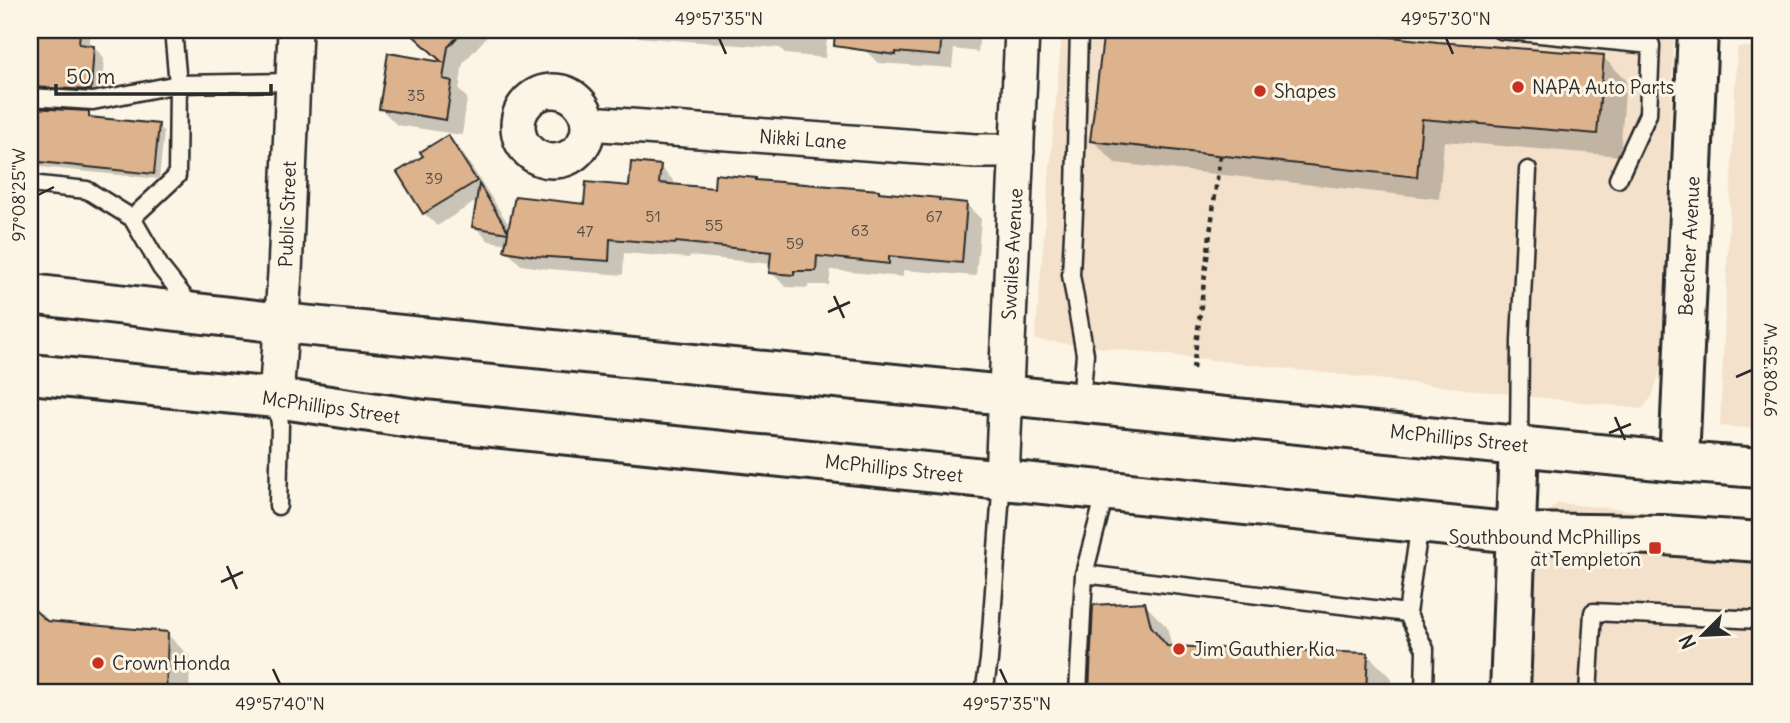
<svg xmlns="http://www.w3.org/2000/svg" width="1790" height="723" font-family="Delius,sans-serif">
  <style>
    .built { fill: #f3e1cb }
    .shadow { fill: #0003 }
    .building { fill: #ddb38e; stroke: #2b2b2b; stroke-width: 2 }
    .lines { fill: none; stroke-linecap: round; stroke-linejoin: round }
    .lane-casing { stroke: #2b2b2b; stroke-width: 21 }
    .street-casing { stroke: #2b2b2b; stroke-width: 38 }
    .secondary-casing { stroke: #2b2b2b; stroke-width: 44 }
    .primary-casing { stroke: #2b2b2b; stroke-width: 44 }
    .path { stroke: #2b2b2b; stroke-width: 4.5; stroke-dasharray: 5 5; stroke-linecap: butt }
    .lane { stroke: #fcf5e5; stroke-width: 16 }
    .street { stroke: #fcf5e5; stroke-width: 33 }
    .secondary { stroke: #fcf5e5; stroke-width: 38 }
    .primary { stroke: #fcf5e5; stroke-width: 38 }
    .ticks { fill: none; stroke: #2b2b2b; stroke-width: 2.5 }
    .poi-dot { fill: #c8321e; stroke: #fcf5e5; stroke-width: 2.5 }
    .labels { text-anchor: middle; stroke-width: 6; stroke-linejoin: round; paint-order: stroke }
    .number-label { font-size: 16px; fill: #584d44 }
    .poi-label { font-size: 19px; fill: #2b2b2b; stroke: #fcf5e5; text-anchor: start }
    .street-label { font-size: 19px; fill: #2b2b2b; stroke: #fcf5e5 }
    .neatline { fill: none; stroke: #2b2b2b; stroke-width: 2.5 }
    .ticks-label { font-size: 18px; text-anchor: middle; fill: #2b2b2b }
  </style>
  <rect width="100%" height="100%" fill="#fcf5e5"/>
  <filter id="ink" filterUnits="userSpaceOnUse"><feTurbulence type="fractalNoise" baseFrequency=".0143" numOctaves="2"/><feDisplacementMap in="SourceGraphic" scale="14" xChannelSelector="R" yChannelSelector="G"/><feConvolveMatrix kernelMatrix="1 2 1 2 8 2 1 2 1" color-interpolation-filters="sRGB"/></filter>
  <g filter="url(#ink)">
    <path class="built" d="M1062,30h605l7,3 -13,334 -9,30 -10,12 -607,-69z
      M1737,47h23v382l-40,-3z
      M1558,503l202,20v170h-230l7,-152 5,-24z"/>
    <path class="shadow" d="M30,30h61l-2,17h5l10,11 -3,42 -71,-3z
      M408,30h85l-30,33 -4,27 8,8 -5,37 -65,-10 -16,-16 8,-54 57,9z
      M593,30h387l-2,22 -24,-3 -2,19 -74,-5 -13,-13 1,-9 -39,-4 -2,21 -39,-4 -6,-6 -183,-14z
      M1105,30h204l129,14 165,13 23,23 -6,76 -176,-15 -5,58 -324,-36 -23,-23z
      M30,109l59,4 6,7 63,6 6,6 -5,47 -129,-13z
      M448,137l12,12 51,79 74,-22 46,-18 29,-21 14,14v5l41,4 42,-8 182,17 3,3 24,2 15,15 -5,57 -73,-6v7l-72,-7 -2,15h-21v3l-22,-1 -15,-15 1,-8 -82,-8 -1,2 -65,-5 -1,22 -74,-6 -28,-4 -15,-15 2,-6 -19,-3 -15,-15 4,-26 -41,26 -13,-13 -25,-40 26,-17z
      M1144,604l23,23 5,21 196,7 23,23 -1,15h-300l5,-86z
      M30,613l6,1 11,9 120,11 23,23 -1,36h-159z"/>
    <path class="building" d="M30,30h50l-1,14 15,2 -3,44 -61,-3z
      M407,30h57l-16,17 -5,32 9,2 -6,39 -67,-11 9,-56 54,9z
      M835,30h107l-2,26 -44,-4v3l-62,-9z
      M1104,30h221l113,12 166,13 -7,79 -175,-15 -5,58 -327,-36z
      M30,108l59,3v6l70,7 -5,50 -124,-13z
      M448,135l29,46 -54,33 -26,-42 26,-16 -3,-4z
      M631,162l30,3 -2,18 55,5 1,-14 41,4v2l123,10v2l61,6 -1,2 28,3 -5,60 -73,-7v8l-72,-8 -1,15h-22v4l-25,-2 2,-21 -95,-10 -1,2 -65,-5 -1,22 -75,-5 -30,-5 4,-18 -36,-6 7,-43 29,47 7,-35 69,8 2,-22 43,4z
      M1145,602l6,24 16,20 201,7 -2,40h-277l4,-88z
      M30,606l17,15 121,11 -2,61h-136z"/>
    <g class="lines">
      <g class="lane-casing">
        <path id="lane" d="M1079,30l-4,161 -4,84 14,79 -4,48
          M1500,30l151,15 -3,69 -30,65
          M30,97l63,4 85,-17 115,-2
          M30,184l57,6 45,28 29,50 31,39
          M132,218l45,-42 1,-92 -5,-54
          M276,398l4,26 -2,82
          M1519,444l1,-103 8,-171
          M1420,523l-13,90 18,36 -1,44
          M1084,574l323,39
          M984,693l5,-33 13,-182
          M1078,693l6,-119 22,-84
          M1588,693l5,-81 167,8"/>
      </g>
      <g class="street-casing">
        <path id="street" d="M518 126a35 35 0 1 1 70 0a35 35 0 1 1-70 0Z
          M589,123l386,28h42
          M276,398l9,-125 10,-243
          M1002,478l20,-448"/>
      </g>
      <g class="secondary-casing">
        <path id="secondary" d="M1679,462l19,-432
          M1510,693l9,-249"/>
      </g>
      <g class="primary-casing">
        <path id="primary" d="M30,294l252,29 1397,139 81,6
          M30,374l246,24 148,22 1092,113 147,2 97,7"/>
      </g>
      <path class="path" d="M1193,369l27,-214"/>
      <use href="#lane" class="lane"/>
      <use href="#street" class="street"/>
      <use href="#secondary" class="secondary"/>
      <use href="#primary" class="primary"/>
    </g>
  </g>
  <path class="ticks" d="M719,38l7,16M1446,38l7,16M38,195l16,-8M834,296l10,22M828,312l22,-10M1736,377l16,-7M1615,417l10,23M1609,433l22,-9M227,566l10,23M221,582l22,-10M273,669l7,15M1000,669l7,15"/>
  <g class="poi-dot">
    <circle cx="1518" cy="87" r="7"/>
    <circle cx="1260" cy="91" r="7"/>
    <rect x="1648" y="541" width="14" height="14" rx="3.5"/>
    <circle cx="1179" cy="649" r="7"/>
    <circle cx="98" cy="663" r="7"/>
  </g>
  <g class="labels">
    <g class="number-label">
      <text x="416" y="101">35</text>
      <text x="434" y="184">39</text>
      <text x="653" y="222">51</text>
      <text x="934" y="222">67</text>
      <text x="714" y="231">55</text>
      <text x="860" y="236">63</text>
      <text x="585" y="237">47</text>
      <text x="795" y="249">59</text>
    </g>
    <g class="poi-label">
      <text x="1532" y="94">NAPA Auto Parts</text>
      <text x="1274" y="98">Shapes</text>
      <text x="1641" y="544" text-anchor="end">Southbound McPhillips<tspan x="1641" dy="22">at Templeton</tspan></text>
      <text x="1193" y="656">Jim Gauthier Kia</text>
      <text x="112" y="670">Crown Honda</text>
    </g>
    <g class="street-label">
      <text transform="translate(803 139) rotate(4)" y="7">Nikki Lane</text>
      <text transform="translate(287 214) rotate(-88)" y="7">Public Street</text>
      <text transform="translate(1689 246) rotate(-87)" y="7">Beecher Avenue</text>
      <text transform="translate(1012 254) rotate(-87)" y="7">Swailes Avenue</text>
      <text transform="translate(331 407) rotate(8)" y="7">McPhillips Street</text>
      <text transform="translate(1459 438) rotate(6)" y="7">McPhillips Street</text>
      <text transform="translate(894 468) rotate(6)" y="7">McPhillips Street</text>
    </g>
  </g>
  <rect width="1790" height="723" fill="none" stroke="#fcf5e5" stroke-width="77"/>
  <g transform="translate(1703 635) rotate(246)" stroke="#fcf5e5" stroke-width="5" paint-order="stroke">
  <path d="M0-5L12 26L0 18L-12 26Z" fill="#2b2b2b"/>
  <text y="-10" font-size="19" font-weight="bold" text-anchor="middle" fill="#2b2b2b">N</text>
  </g>
  <path d="M56 84v10h215v-10" fill="none" stroke="#2b2b2b" stroke-width="3.5"/>
  <text x="66" y="84" font-size="21" fill="#2b2b2b" stroke="#fcf5e5" stroke-width="5" paint-order="stroke">50 m</text>
  <rect x="38" y="38" width="1714" height="646" class="neatline"/>
  <g class="ticks-label">
    <text x="719" y="25">49°57'35"N</text>
    <text x="1446" y="25">49°57'30"N</text>
    <text transform="translate(19 195) rotate(-90)" y="6">97°08'25"W</text>
    <text transform="translate(1771 370) rotate(-90)" y="6">97°08'35"W</text>
    <text x="280" y="710">49°57'40"N</text>
    <text x="1007" y="710">49°57'35"N</text>
  </g>
</svg>
